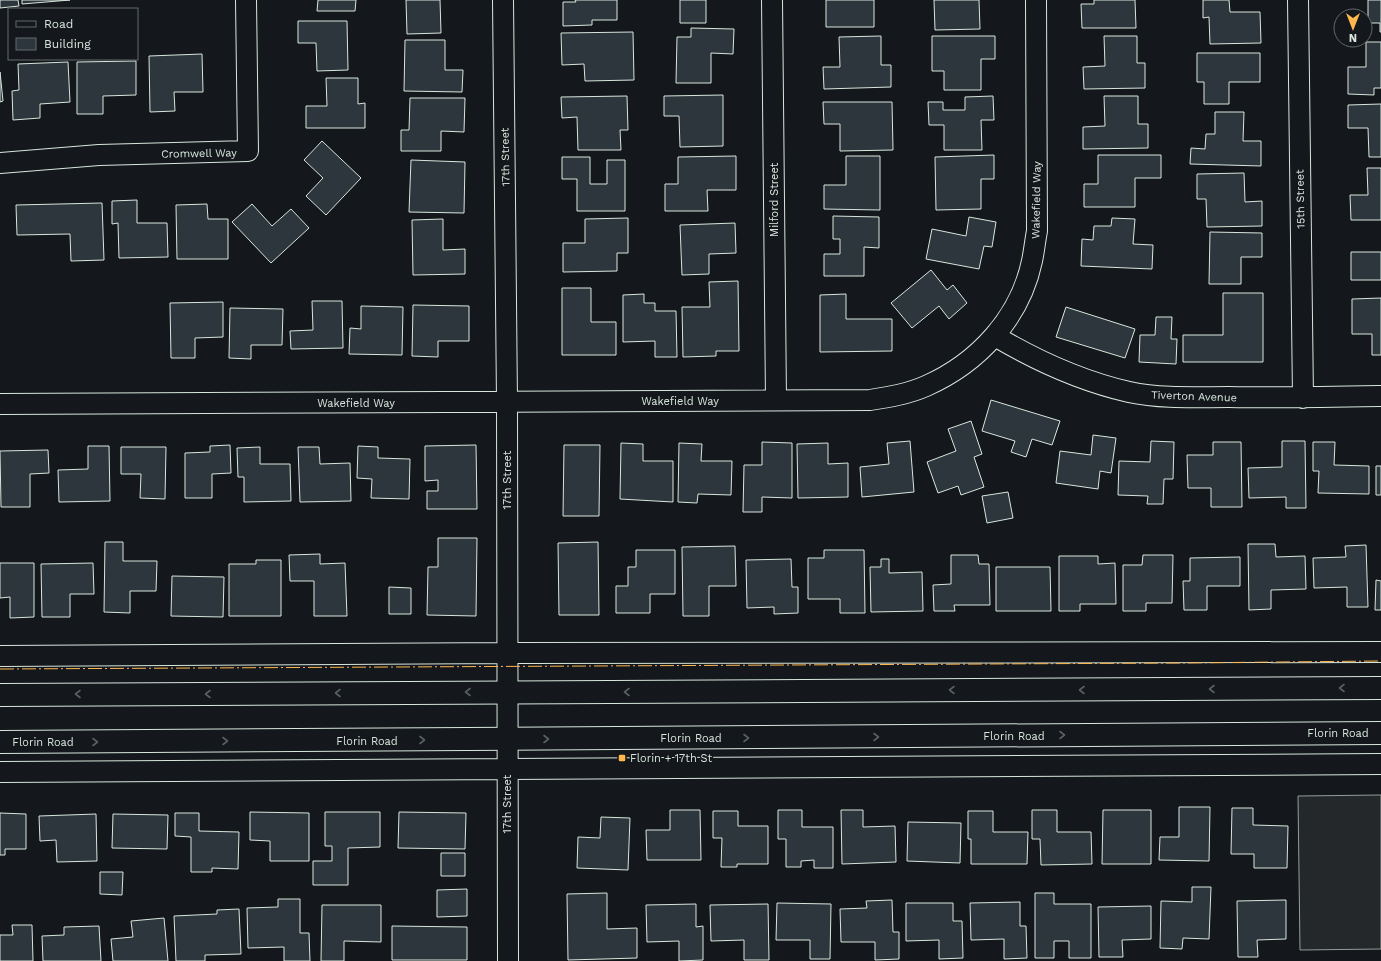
<svg xmlns="http://www.w3.org/2000/svg" width="1381" height="961" font-family="'Work Sans',sans-serif">
  <style>
    .parking { fill: #24282b; stroke: #939e99 }
    .building { fill: #2c363c; stroke: #d8e6dc }
    .lines { fill: none; stroke-linecap: round; stroke-linejoin: round }
    .street-casing { stroke: #d8e6dc; stroke-width: 22 }
    .primary-casing { stroke: #d8e6dc; stroke-width: 24 }
    .street { stroke: #14181c; stroke-width: 20 }
    .primary { stroke: #14181c; stroke-width: 22 }
    .power { stroke: #ffb74d; stroke-width: 1; stroke-dasharray: 14 3 2 3; stroke-linecap: butt }
    .oneway { stroke: #59605f }
    .poi-dot { fill: #ffb74d; stroke: #14181c; stroke-width: 1.5 }
    .labels { text-anchor: middle; stroke-width: 3; stroke-linejoin: round; paint-order: stroke }
    .street-label { font-size: 11px; fill: #d8e6dc; stroke: #14181c }
    .poi-label { font-size: 11px; fill: #d8e6dc; stroke: #14181c; text-anchor: start }
  </style>
  <rect width="100%" height="100%" fill="#14181c"/>
  <path class="parking" d="M1381,795v154l-81,1 -2,-154z"/>
  <path class="building" d="M0,0h18l1,6 -19,2z
    M22,0h48l-48,4z
    M318,0h38l-1,11h-38z
    M406,0h34l1,33 -34,1z
    M575,0h42v20h-25v5l-29,1v-24h13z
    M680,0h26v23h-26z
    M826,0h48v27h-48z
    M934,0h45l1,29 -45,1z
    M1094,0h41l1,28h-54l-1,-24h13z
    M1203,0h26l1,12h30l1,31 -51,1 -1,-27 -6,1z
    M1368,0h13v32h-1v-9h-12z
    M298,21h49l1,49 -31,1 -1,-28h-18z
    M691,28l43,1 -1,25 -22,-1v30h-35l1,-46h14z
    M633,32l1,48 -49,1 -1,-17 -22,1 -1,-32z
    M881,36v29h10v22l-67,2 -1,-22h17l-1,-30z
    M932,36h63v23h-14v31h-37v-19h-12z
    M1104,36h33v27h8v25l-61,1 -1,-22 22,-1z
    M405,40h40v30h18l-1,22 -58,-1z
    M1366,42h15v46h-7v7l-26,-1v-27h18z
    M1197,53h63v29h-31v22h-25v-22h-7z
    M202,54l1,38h-29l1,19 -25,1 -1,-56z
    M136,61v34l-33,1v18h-26v-52z
    M68,62l2,40 -30,2v14l-27,2 -1,-29 7,-1 -1,-26z
    M0,72l3,29 -3,1z
    M326,78h32v26l7,-1v25h-59v-22h21z
    M723,95v51l-43,1 -1,-31h-15v-20z
    M627,96l1,34h-8l1,20h-43l-1,-33 -15,1 -1,-21z
    M993,96l1,24h-13l1,30h-38v-25h-15l-1,-23h15v8h22v-13z
    M1104,96h34v28h10v24l-65,1v-22l22,-1z
    M410,98h55l-1,34 -23,-1v20h-40v-21h8z
    M823,102h69l1,48 -53,1v-27h-16z
    M1381,104v53h-12l-1,-29h-20v-23z
    M1215,112h29l-1,29h18v25l-71,-2 1,-16 14,1 1,-15h9z
    M322,141l39,37 -35,37 -20,-19 17,-18 -19,-18z
    M994,155v24h-13v30l-45,1 -1,-53z
    M1098,155h63v23h-26v29h-51v-23h14z
    M736,156v34h-29l1,21h-43v-27h13v-27z
    M846,156h34v54l-56,-1v-24h22z
    M562,157h28v27h17v-24h18v51h-48v-32h-15z
    M411,160l54,2 -1,51 -55,-1z
    M1367,168h14v52h-30l-1,-25h18z
    M1244,173l1,29 17,-1v25l-55,1 -1,-28h-9v-25z
    M137,200v23h30l1,34 -49,1 -1,-35 -6,1v-23z
    M102,203l2,57 -33,1 -1,-27 -53,1 -1,-30z
    M207,204l1,15h20v40h-51l-1,-54z
    M252,204l20,22 19,-17 18,19 -38,35 -39,-41z
    M833,216l46,1v31l-15,-1v29h-40v-22h16v-15h-7z
    M969,217l27,5 -4,25 -8,-1 -5,23 -53,-10 6,-30 34,7z
    M628,218v35h-11v18l-54,1v-29h22v-24z
    M1112,218l23,1 -2,25 20,1 -1,24 -71,-3 1,-27 11,1 1,-14h17z
    M443,219v31l22,-1v25l-52,1 -1,-55z
    M735,223l1,30 -27,1v20l-27,1 -2,-50z
    M1210,232l52,1v24h-21v27h-32z
    M1351,252h30v28h-30z
    M931,270l16,20 6,-5 14,18 -18,16 -10,-13 -27,22 -21,-25z
    M738,281l1,70h-23v5l-33,1 -1,-50h28l-1,-25z
    M562,288h29v34h25v33h-54z
    M1223,293h40v69h-80v-27h40z
    M644,294v9h11v8h21l1,46h-22v-16l-32,1v-47z
    M846,294v25h46v32l-72,1v-57z
    M1381,298v57h-9v-21h-20v-35z
    M312,301h30l1,47 -52,1 -1,-18 23,-1z
    M223,302v35l-28,1v20h-24l-1,-55z
    M413,305l56,1v35h-31v16l-26,-1z
    M361,306l42,1 -1,48 -53,-1 1,-26 11,1z
    M1066,307l69,22 -10,29 -69,-21z
    M230,308l53,1 -1,36h-31v14l-22,-1z
    M1156,317h16l-1,22h6l-1,25 -37,-2 1,-27h15z
    M991,400l69,21 -8,24 -20,-6 -6,18 -15,-5 4,-11 -33,-10z
    M971,421l11,33 -8,3 10,30 -23,8 -3,-9 -20,7 -11,-31 29,-11 -8,-22z
    M1093,435l23,3 -5,35 -11,-2 -2,18 -42,-6 4,-32 31,4z
    M910,441l4,51 -52,5 -2,-30 29,-3 -2,-21z
    M1151,441l23,1 -1,37h-9l-1,25h-16l1,-8 -30,-1 1,-34 31,1z
    M1282,441h23l1,67h-20v-11l-37,1 -1,-30 34,-1z
    M762,442l30,1v55l-30,-1v15h-19l1,-47h18z
    M1213,442h28l1,65h-31v-19h-23l-1,-33h26z
    M1313,442h22l-1,23 35,1v28l-51,-1 1,-22h-6z
    M621,443l22,1v17h30v41l-53,-3z
    M679,443l23,1 -1,17h31l-1,34 -33,-1 -1,9 -19,-1z
    M828,443v21l20,-1v34l-50,1 -1,-54z
    M230,445l1,28 -19,1v24h-27v-45l25,-1v-6z
    M476,445l1,64h-50v-18h11v-11l-13,1v-35z
    M564,445h36l-1,71h-36z
    M88,446h21l1,55 -51,1 -1,-32 30,-1z
    M358,446l20,1v11l32,1 -1,40 -38,-1 1,-19 -15,-1z
    M121,447h45l-1,52 -25,-1 1,-24h-20z
    M260,447v17h30l1,37 -47,1v-25h-6l-1,-29z
    M298,447h21l1,17 30,-1 1,38 -51,1z
    M48,450l1,23 -19,1v33h-29l-1,-56z
    M1376,466h5v29h-5z
    M1008,492l5,26 -26,5 -5,-27z
    M438,538h39l-1,78 -49,-1 1,-48h10z
    M105,542h18v19h34l-1,30h-26v22l-26,-1z
    M598,542l1,73h-40l-1,-72z
    M1248,544h27l1,13 29,-1 1,33 -35,1v19l-22,1z
    M1366,545l2,62h-21v-20l-33,1 -1,-30 33,-1 -1,-11z
    M735,546l1,40h-27v30h-26l-1,-69z
    M636,550h39v44h-25v19h-34v-27h12v-19h8z
    M824,550h40l1,63h-25v-14h-32v-41h16z
    M320,554v10l25,-1 2,53h-33v-35h-24l-1,-26z
    M951,555h27l1,9h10l1,41h-36l1,6h-21l-1,-26 18,-1z
    M1143,555h30l-1,48h-26v8h-23v-46h19z
    M1059,556h39v8l17,-1 1,41h-36v7h-21z
    M1240,557v29h-33v24h-23l-1,-29h7v-23z
    M791,559l1,28h6v26l-24,1v-7l-27,1 -1,-48z
    M881,559h8v14l33,-1 1,39 -52,1 -1,-45h11z
    M256,560h25v56h-52v-52h27z
    M0,563h34v54l-24,1v-21l-10,1z
    M93,563l1,31h-24v23h-28l-1,-53z
    M996,567h54l1,44h-55z
    M172,576l52,1 -1,40 -52,-1z
    M1376,580l5,1v29h-6z
    M389,587l22,1v26h-22z
    M1179,807h31l-1,54 -50,-1 1,-23h19z
    M1232,808h21v17l35,1 -1,42h-33v-14h-23z
    M670,810h30l1,50h-54l-1,-30h24z
    M778,810h24v17h31v41h-19v-8l-13,1v6h-15v-28h-8z
    M841,810h22v17l32,-1 1,36 -54,2z
    M1032,810h25v22h34l1,32 -51,1 -1,-26h-8z
    M1103,810h48v54h-49z
    M713,811h25v15h30v38h-31v3h-16l1,-29h-9z
    M968,811h25v21h35l-1,32h-56v-25h-3z
    M250,812l59,1v48h-39v-20l-20,-1z
    M325,812h55v35l-32,1v37h-35v-24h19v-15h-7z
    M399,812l67,1 -1,36 -67,-1z
    M0,813l26,1v35h-21v6h-5z
    M175,813h24v18l40,1 -1,37 -26,-1v4h-21v-35l-16,-1z
    M96,814l1,47 -40,1 -1,-22 -16,1 -1,-25z
    M113,814l55,1 -1,34 -55,-1z
    M601,817l29,1 -2,52 -51,-2 1,-31 22,1z
    M908,822l53,1 -1,40 -53,-2z
    M441,853h24v23h-24z
    M100,872h23l-1,23 -22,-1z
    M1192,887h19l-2,52 -26,-1 -1,11 -22,-1 1,-47 31,1z
    M467,889v27l-30,1v-27z
    M607,893v36l30,-1v30l-69,2 -1,-66z
    M1035,893h19v11h37v54h-22v-17h-15v17h-19z
    M278,899h22v34h9l1,28h-26v-14l-36,1 -1,-40 31,-1z
    M892,900l1,32h6v27l-24,1v-18h-34l-1,-33 27,-1 -1,-7z
    M1286,900v39l-29,1 1,17h-20l-1,-56z
    M1020,902v24h6l1,32 -23,1v-20l-33,1 -1,-37z
    M777,903l54,1 -1,55h-20v-19h-34z
    M906,903h47v18h9l1,37 -24,1v-19l-33,1z
    M696,904v23l7,-1v34l-24,1v-20l-32,1 -1,-37z
    M768,904l1,56h-25v-20l-33,1 -1,-36z
    M322,905h59v37l-37,-1v20h-23z
    M1151,906v33l-29,1 1,17h-24l-1,-50z
    M239,909l2,45 -36,1v6h-29l-2,-45 43,-2v-4z
    M164,918l4,43h-55l-2,-22 22,-2 -2,-16z
    M12,925h20l1,36h-33v-26h13z
    M99,926l2,35h-58l-1,-25 22,-1v-8z
    M392,926l75,1v33h-75z"/>
  <g class="lines">
    <g class="street-casing">
      <path id="street" d="M503,0l4,402 1,559
        M772,0l4,400
        M1298,0l5,398
        M0,163l99,-8 149,-4 -2,-151
        M995,336c42,25 86,45 134,56 33,7 67,5 100,5 51,1 101,0 152,-1
        M0,404l870,-4c19,-3 38,-6 56,-14 52,-23 94,-68 106,-125 2,-9 3,-20 5,-30l-1,-231
        M0,656l507,-3 874,-1
        M0,772l1381,-8"/>
    </g>
    <g class="primary-casing">
      <path id="primary" d="M0,695l1381,-7
        M0,742l1381,-9"/>
    </g>
    <use href="#street" class="street"/>
    <use href="#primary" class="primary"/>
    <path class="power" d="M0,669l1181,-6 200,-2"/>
  </g>
  <defs><path id="oneway-chevron" d="M-2-3.5L2.5 0L-2 3.5" fill="none" stroke-width="1.6" stroke-linecap="round" stroke-linejoin="round"/></defs>
  <g class="oneway">
    <use href="#oneway-chevron" transform="translate(1342 688) rotate(180)"/>
    <use href="#oneway-chevron" transform="translate(1212 689) rotate(180)"/>
    <use href="#oneway-chevron" transform="translate(952 690) rotate(180)"/>
    <use href="#oneway-chevron" transform="translate(1082 690) rotate(180)"/>
    <use href="#oneway-chevron" transform="translate(468 692) rotate(180)"/>
    <use href="#oneway-chevron" transform="translate(627 692) rotate(180)"/>
    <use href="#oneway-chevron" transform="translate(338 693) rotate(180)"/>
    <use href="#oneway-chevron" transform="translate(78 694) rotate(180)"/>
    <use href="#oneway-chevron" transform="translate(208 694) rotate(180)"/>
    <use href="#oneway-chevron" transform="translate(1062 735)"/>
    <use href="#oneway-chevron" transform="translate(876 737)"/>
    <use href="#oneway-chevron" transform="translate(746 738)"/>
    <use href="#oneway-chevron" transform="translate(546 739)"/>
    <use href="#oneway-chevron" transform="translate(422 740)"/>
    <use href="#oneway-chevron" transform="translate(225 741)"/>
    <use href="#oneway-chevron" transform="translate(95 742)"/>
  </g>
  <rect class="poi-dot" x="618" y="754" width="8" height="8" rx="2"/>
  <g class="labels">
    <g class="street-label">
      <text transform="translate(199 153) rotate(-1)" y="4">Cromwell Way</text>
      <text transform="translate(505 157) rotate(-91)" y="4">17th Street</text>
      <text transform="translate(1300 199) rotate(-91)" y="4">15th Street</text>
      <text transform="translate(774 200) rotate(-90)" y="4">Milford Street</text>
      <text transform="translate(1036 200) rotate(-89)" y="4">Wakefield Way</text>
      <text transform="translate(1194 396) rotate(2)" y="4">Tiverton Avenue</text>
      <text x="680" y="405">Wakefield Way</text>
      <text x="356" y="407">Wakefield Way</text>
      <text transform="translate(507 480) rotate(-90)" y="4">17th Street</text>
      <text x="1338" y="737">Florin Road</text>
      <text x="1014" y="740">Florin Road</text>
      <text x="691" y="742">Florin Road</text>
      <text x="367" y="745">Florin Road</text>
      <text x="43" y="746">Florin Road</text>
      <text transform="translate(507 804) rotate(-90)" y="4">17th Street</text>
    </g>
    <g class="poi-label">
      <text x="630" y="762">Florin + 17th St</text>
    </g>
  </g>
  <rect x="8" y="8" width="130" height="52" fill="#14181c" stroke="#626a69"/>
  <rect x="16" y="21" width="20" height="6" fill="#14181c" stroke="#626a69"/>
  <text x="44" y="28" font-size="12" fill="#d8e6dc">Road</text>
  <rect x="16" y="38" width="20" height="12" fill="#2c363c" stroke="#626a69"/>
  <text x="44" y="48" font-size="12" fill="#d8e6dc">Building</text>
  <g transform="translate(1353 28) rotate(180)"><circle r="19" fill="#14181c" stroke="#626a69"/>
  <path d="M0-3L7 15L0 10L-7 15Z" fill="#ffb74d"/>
  <text y="-6" font-size="11" font-weight="bold" text-anchor="middle" fill="#d8e6dc">N</text>
  </g>
</svg>
